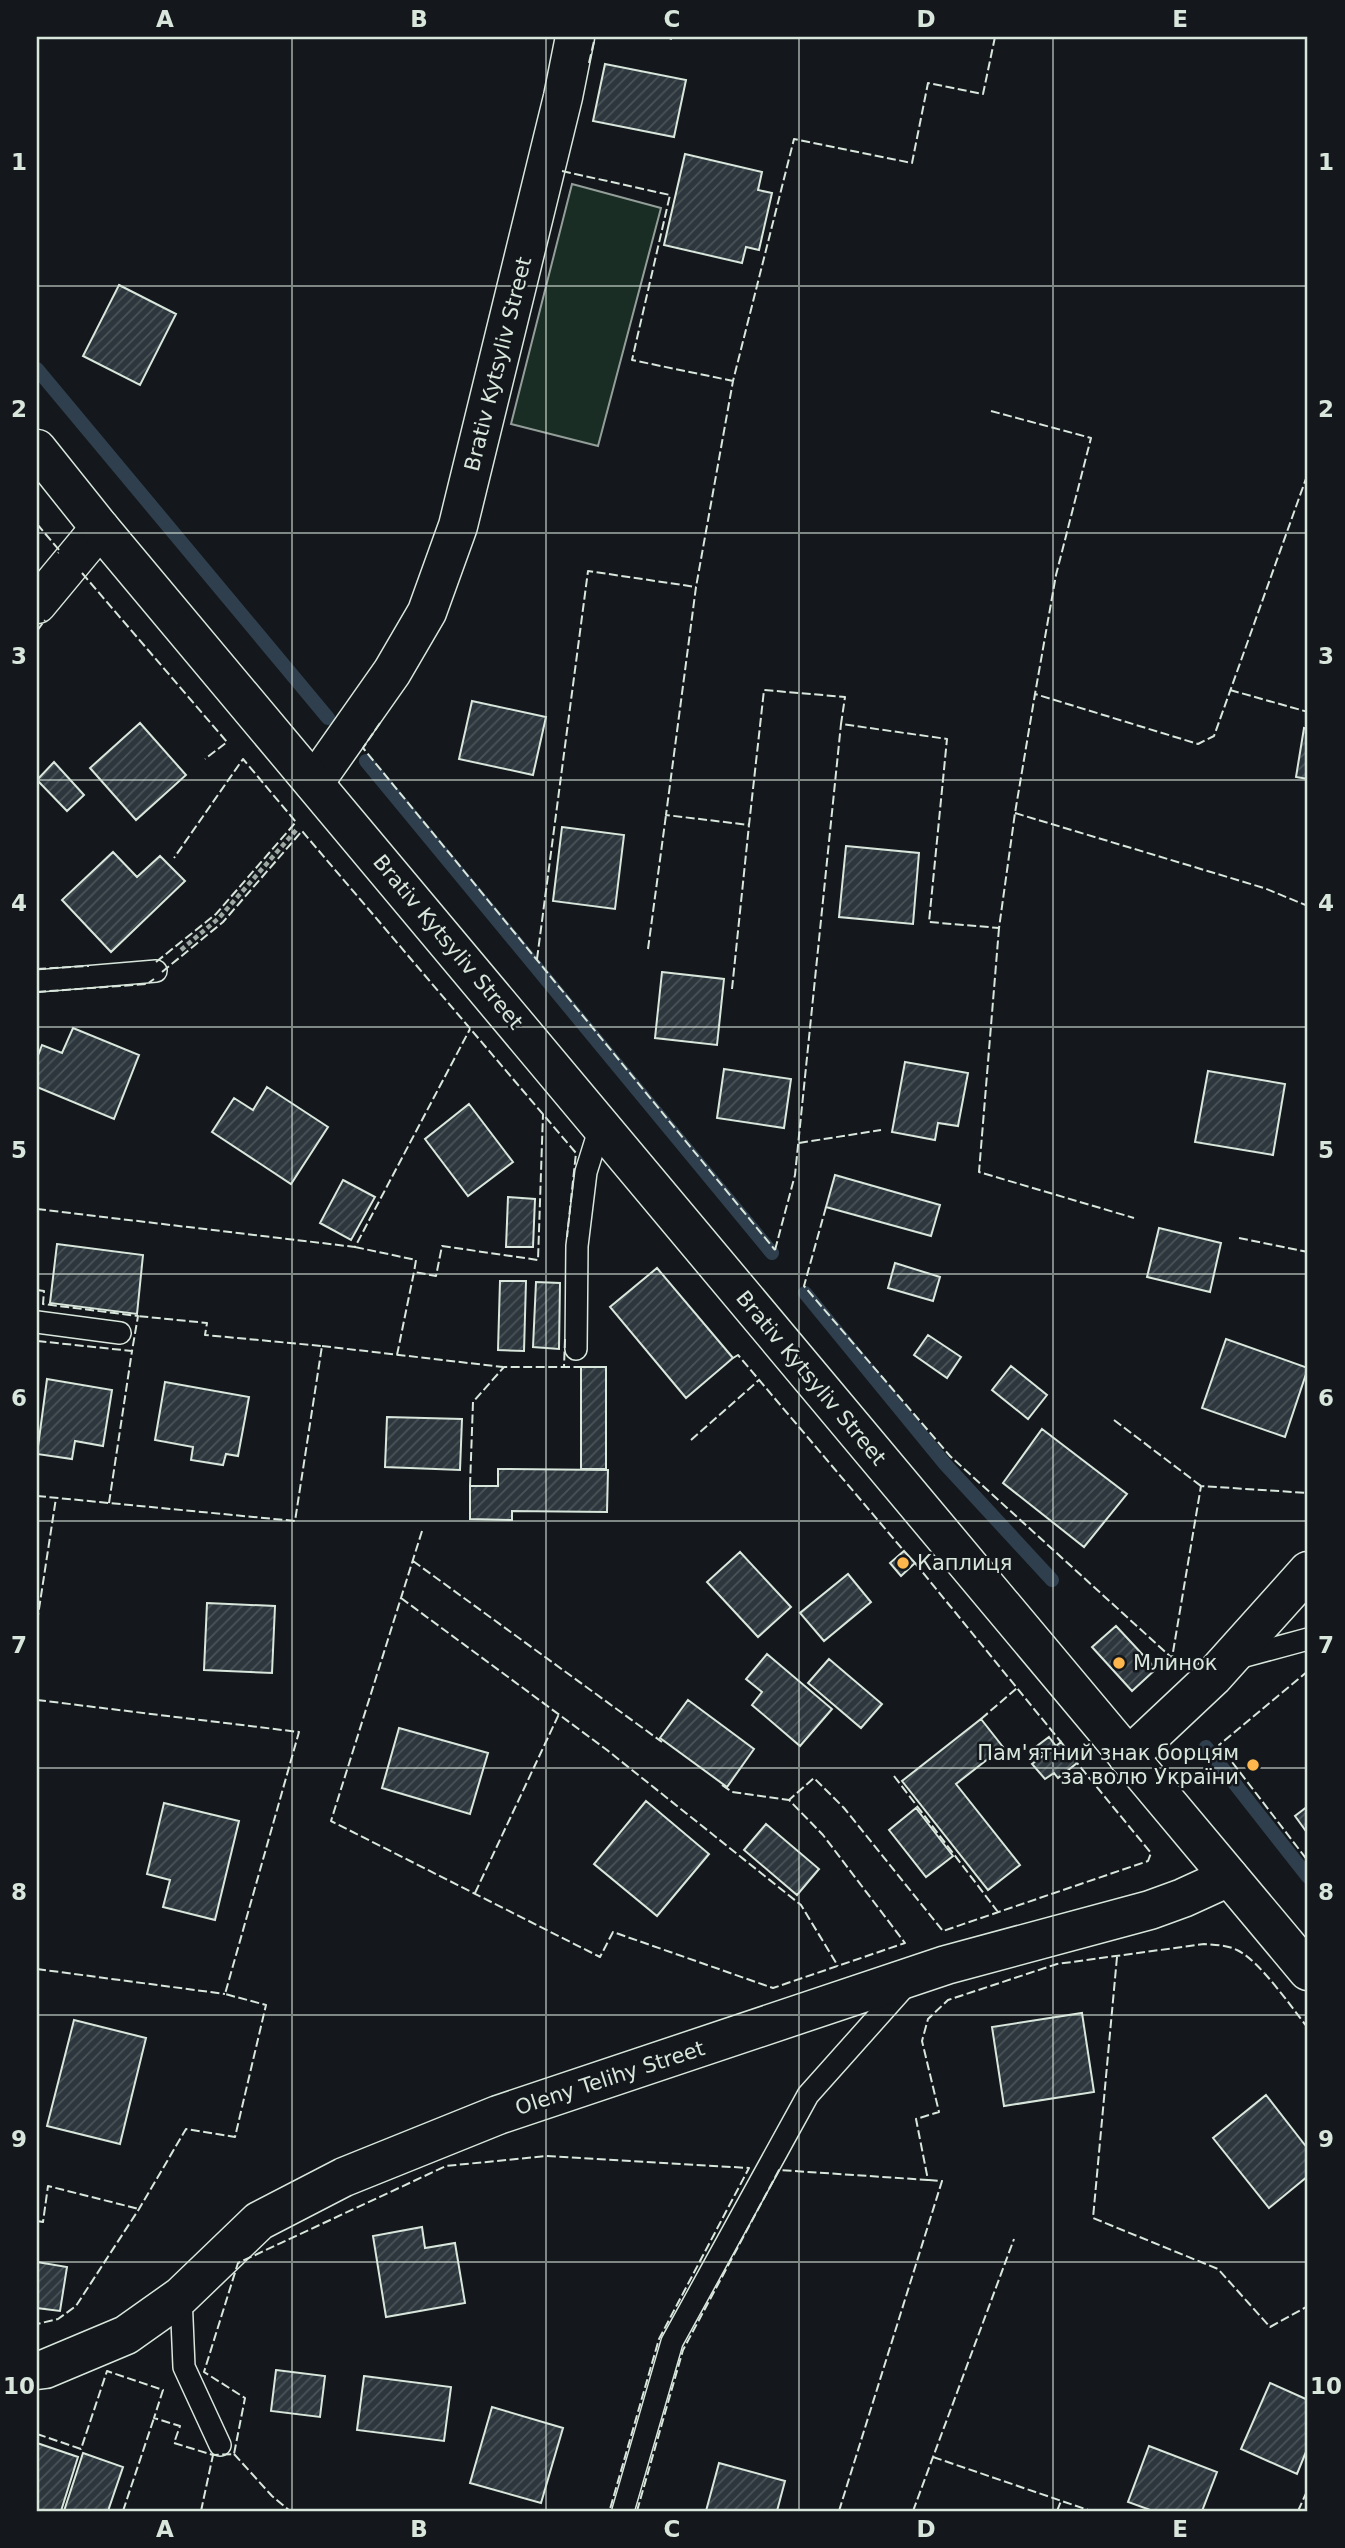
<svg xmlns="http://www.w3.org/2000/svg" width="1345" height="2548" font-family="'DejaVu Sans',sans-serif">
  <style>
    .green { fill: #1a2d24; stroke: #939e99; stroke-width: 2 }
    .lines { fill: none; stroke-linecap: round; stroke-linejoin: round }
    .stream { stroke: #2f3f4d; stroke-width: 14 }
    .building { fill: url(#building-hatch); stroke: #d8e6dc; stroke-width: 2 }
    .lane-casing { stroke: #d8e6dc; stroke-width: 24 }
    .street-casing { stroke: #d8e6dc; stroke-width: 41 }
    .secondary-casing { stroke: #d8e6dc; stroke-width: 41 }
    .path { stroke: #9da8a2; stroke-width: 4.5; stroke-dasharray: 5 3.5; stroke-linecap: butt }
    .lane { stroke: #14181c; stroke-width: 21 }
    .street { stroke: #14181c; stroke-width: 38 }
    .secondary { stroke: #14181c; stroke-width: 38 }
    .fence { stroke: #d8e6dc; stroke-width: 2; stroke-dasharray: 9 3.5; stroke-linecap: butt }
    .grid { fill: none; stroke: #d8e6dc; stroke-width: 2; stroke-opacity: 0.55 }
    .poi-dot { fill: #ffb74d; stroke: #14181c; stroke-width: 2.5 }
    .labels { text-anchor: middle; stroke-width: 5; stroke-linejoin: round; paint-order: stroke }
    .street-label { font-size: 21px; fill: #d8e6dc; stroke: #14181c }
    .poi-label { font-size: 21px; fill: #d8e6dc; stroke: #14181c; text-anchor: start }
    .neatline { fill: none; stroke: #d8e6dc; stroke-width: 2.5 }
    .grid-label { font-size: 23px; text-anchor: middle; font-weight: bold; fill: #d8e6dc }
  </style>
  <defs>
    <pattern id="building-hatch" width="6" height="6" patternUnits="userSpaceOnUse" patternTransform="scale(1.75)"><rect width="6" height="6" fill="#2c363c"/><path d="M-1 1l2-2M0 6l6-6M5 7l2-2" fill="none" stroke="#4a5358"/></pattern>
  </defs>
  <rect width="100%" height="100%" fill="#14181c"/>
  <path class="green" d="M572,184l89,24 -63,238 -87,-22z"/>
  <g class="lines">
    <path class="stream" d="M37,369l291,349
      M366,761l406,492
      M805,1293l140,171 107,116
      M1206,1747l102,130"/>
  </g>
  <path class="building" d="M605,64l81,16 -12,57 -81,-16z
    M685,154l77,18 -4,18 14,3 -13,57 -13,-3 -4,16 -78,-18z
    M119,285l57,29 -36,71 -57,-29z
    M472,701l74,16 -13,58 -74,-16z
    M140,723l46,52 -50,45 -46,-52z
    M1304,728l4,1v50l-12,-2z
    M54,762l30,33 -17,16 -30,-31z
    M562,827l62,8 -9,74 -62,-8z
    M846,846l73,7 -6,71 -74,-7z
    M113,852l24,25 23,-21 25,25 -74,71 -49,-52z
    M662,972l62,7 -7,66 -62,-7z
    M73,1028l66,27 -25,64 -77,-32v-29l5,-13 20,8z
    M905,1062l63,11 -10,53 -20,-3 -3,17 -43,-8z
    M724,1069l67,10 -7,49 -67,-10z
    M1208,1071l77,13 -12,71 -78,-13z
    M267,1087l61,40 -37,57 -79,-52 22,-34 19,12z
    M469,1104l44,58 -45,34 -43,-57z
    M835,1175l105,30 -9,31 -105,-29z
    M343,1180l32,17 -24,43 -31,-17z
    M508,1197l27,2 -2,48h-27z
    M1159,1228l62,15 -11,49 -63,-15z
    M57,1244l86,11 -6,59 -87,-11z
    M895,1263l45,14 -7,24 -45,-13z
    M657,1268l76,90 -47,40 -76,-91z
    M500,1281h26l-2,70 -26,-1z
    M536,1282l24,1 -1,66 -26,-2z
    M928,1335l33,22 -14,21 -33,-23z
    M1226,1339l82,29 -23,69 -83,-29z
    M1011,1366l36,29 -19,24 -36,-29z
    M581,1367h25v102h-25z
    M47,1379l65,11 -9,56 -28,-5 -3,18 -35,-5z
    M165,1382l84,15 -11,59 -12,-2 -3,11 -32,-5 2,-13 -38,-7z
    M387,1417l75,2 -2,51 -75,-3z
    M1042,1429l85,65 -43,53 -81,-64z
    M498,1469l110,1 -1,42 -95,-1v9l-42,-1v-33h28z
    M904,1551l11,12 -14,13 -11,-13z
    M740,1552l51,55 -33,30 -51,-55z
    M848,1574l23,28 -47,39 -24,-28z
    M207,1603l68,3 -3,67 -68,-3z
    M1116,1626l40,43 -24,22 -40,-44z
    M767,1654l65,55 -32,37 -48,-41 10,-13 -16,-13z
    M829,1659l53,45 -21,24 -53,-45z
    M688,1700l66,49 -27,38 -67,-49z
    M981,1719l22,28 -47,37 64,81 -32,25 -86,-109z
    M399,1728l89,25 -18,61 -88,-26z
    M1049,1737l7,9 5,-4 16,21 -19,15 -4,-5 -9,6 -13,-15 12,-9 -7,-9z
    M646,1801l63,53 -52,62 -63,-52z
    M164,1803l75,18 -24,99 -52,-13 7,-27 -23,-6z
    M1308,1806v28l-13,-18z
    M916,1808l37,48 -27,21 -37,-47z
    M766,1824l53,45 -22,26 -53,-45z
    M1082,2013l12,79 -90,14 -12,-79z
    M74,2020l72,18 -26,106 -73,-18z
    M1266,2095l42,54v27l-39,32 -56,-70z
    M422,2227l3,21 30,-5 10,60 -79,14 -13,-81z
    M37,2262l30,5 -7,44 -23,-3z
    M276,2370l49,6 -5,41 -49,-6z
    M364,2376l87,11 -7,54 -87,-11z
    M1270,2383l38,17v47l-11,27 -56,-25z
    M492,2407l71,21 -22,75 -71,-20z
    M37,2443l41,14 -17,54h-24z
    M1149,2446l68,26 -15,39h-49l-25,-9z
    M83,2453l40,14 -15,44h-44z
    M719,2463l66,18 -8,30h-71z"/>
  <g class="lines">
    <g class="lane-casing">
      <path id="lane" d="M37,981l119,-10
        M37,1322l83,11
        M576,1349l1,-103 9,-74 15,-48
        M1234,1659l74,-20
        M181,2296l3,71 36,78
        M623,2511l49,-169 136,-247 99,-111"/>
    </g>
    <g class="street-casing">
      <path id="street" d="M37,604l63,-76
        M314,783l78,-111 35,-60 31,-86 105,-429 12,-60
        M1128,1757l85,-80 95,-106
        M37,2370l8,-1 81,-34 55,-39 78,-75 85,-44 154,-62 448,-150 204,-55 33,-12 46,-21"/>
    </g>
    <g class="secondary-casing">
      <path id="secondary" d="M37,449l63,79 1208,1443"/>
    </g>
    <path class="path" d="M181,950l38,-32 79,-90"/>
    <use href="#lane" class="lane"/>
    <use href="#street" class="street"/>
    <use href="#secondary" class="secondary"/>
    <path class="fence" d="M666,37l6,2
      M995,37l-12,57 -55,-11 -16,80 -118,-24 -61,242 -37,206 -30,228 83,10 15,-135 81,7 -4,27 106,15 -18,183 70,6 16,-115 20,-119 163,50 16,-8 94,-263
      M589,63l6,-26
      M562,171l108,24 -38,165 101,21
      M991,411l100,27 -35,137 -21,119
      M37,524l23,27 -2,2
      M82,573l145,169 -22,17
      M37,631l8,-11
      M1230,690l78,22
      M380,723l-17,25 412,502
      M1015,813l249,75 44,18
      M999,928l-20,244 155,46
      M648,949l18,-134
      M537,959l51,-388 108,16
      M156,962l60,-48 80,-92 -53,-63 -69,99
      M37,969l52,-3
      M162,972l61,-50 79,-91 274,322 -9,84
      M732,989l17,-164
      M37,992l110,-8 7,-5
      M799,1143l82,-13
      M826,1207l-22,79 146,170 222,202 29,-172 107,7
      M37,1209l318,38 115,-218
      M1239,1238l69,14
      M355,1247l61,13 -2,12
      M775,1250l20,-75 46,-451
      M37,1290l7,1 -1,13 95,12 -6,35 -95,-10
      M565,1339l-1,28h17
      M322,1346l181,21
      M397,1355l17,-83 22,4 6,-30 96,14 5,-146
      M733,1358l5,-3 166,196
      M1114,1420l87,66
      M691,1440l68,-60
      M470,1486l3,-84 31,-35h60
      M37,1496l258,25 27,-175 -117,-11 2,-12 -69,-7
      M109,1503l23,-152
      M422,1531l-91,290 269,136 13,-25 160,56 132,-45 -82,-108 -34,-35 25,-22 30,30 99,123 205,-70 3,-8 -74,-90
      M413,1561l249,181
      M915,1563l146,179
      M401,1598l206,152 194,155 37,61
      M37,1622l19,-124
      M1308,1671l-89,74 89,116
      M37,1700l262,32 -74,262 41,11 -31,132 -49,-8 -47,80 -63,97 -18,13 -21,5
      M981,1719l36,-31
      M894,1776l104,136
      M722,1785l10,7 57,8
      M475,1893l84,-179
      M1117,1957l-24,261 125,51 52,58 38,-21
      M37,1969l188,25
      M37,2221l6,1 5,-36 91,23
      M37,2434l44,15 26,-78 56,19 -9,28 26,8 -6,17 39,12 21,-1 11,-56 -41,-26 34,-109 208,-97 100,-10 203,12 -90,171 -49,170
      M234,2454l38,42 18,15
      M933,2457l158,54
      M123,2511l31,-93
      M201,2511l12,-56
      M637,2511l46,-161 96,-180 149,10 -12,-61 23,-7 -17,-71 6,-22 20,-19 109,-36 147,-20c11,1 23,1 33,6 22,10 55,58 71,78
      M839,2511l103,-330 -14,-1
      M913,2511l101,-272
      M1057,2511l4,-10
      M1298,2511l10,-22"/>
  </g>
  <path class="grid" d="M292,37v2474M546,37v2474M799,37v2474M1053,37v2474M37,286h1271M37,533h1271M37,780h1271M37,1027h1271M37,1274h1271M37,1521h1271M37,1768h1271M37,2015h1271M37,2262h1271"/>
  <g class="poi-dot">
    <circle cx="903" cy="1563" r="7"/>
    <circle cx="1119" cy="1663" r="7"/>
    <circle cx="1253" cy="1765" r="7"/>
  </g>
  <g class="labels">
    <g class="street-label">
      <text transform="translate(498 364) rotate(-76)" y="7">Brativ Kytsyliv Street</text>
      <text transform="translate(448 942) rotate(50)" y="7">Brativ Kytsyliv Street</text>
      <text transform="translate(811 1378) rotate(50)" y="7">Brativ Kytsyliv Street</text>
      <text transform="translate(610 2078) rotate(-18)" y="7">Oleny Telihy Street</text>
    </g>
    <g class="poi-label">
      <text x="917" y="1570">Каплиця</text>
      <text x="1133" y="1670">Млинок</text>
      <text x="1239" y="1760" text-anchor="end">Пам'ятний знак борцям<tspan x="1239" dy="24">за волю України</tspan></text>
    </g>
  </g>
  <rect width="1345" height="2548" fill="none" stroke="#14181c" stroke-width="77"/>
  <rect x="38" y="38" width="1268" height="2472" class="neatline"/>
  <g class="grid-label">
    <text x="165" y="27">A</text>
    <text x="419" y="27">B</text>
    <text x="672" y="27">C</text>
    <text x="926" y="27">D</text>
    <text x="1180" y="27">E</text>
    <text x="19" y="170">1</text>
    <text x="1326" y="170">1</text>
    <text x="19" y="417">2</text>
    <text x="1326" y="417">2</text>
    <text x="19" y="664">3</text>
    <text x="1326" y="664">3</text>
    <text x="19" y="911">4</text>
    <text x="1326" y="911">4</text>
    <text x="19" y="1158">5</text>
    <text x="1326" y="1158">5</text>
    <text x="19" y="1406">6</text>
    <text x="1326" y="1406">6</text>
    <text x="19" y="1653">7</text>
    <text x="1326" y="1653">7</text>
    <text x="19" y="1900">8</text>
    <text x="1326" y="1900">8</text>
    <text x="19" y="2147">9</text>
    <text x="1326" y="2147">9</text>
    <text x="19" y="2394">10</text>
    <text x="1326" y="2394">10</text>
    <text x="165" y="2537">A</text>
    <text x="419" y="2537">B</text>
    <text x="672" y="2537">C</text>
    <text x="926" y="2537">D</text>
    <text x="1180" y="2537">E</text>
  </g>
</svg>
